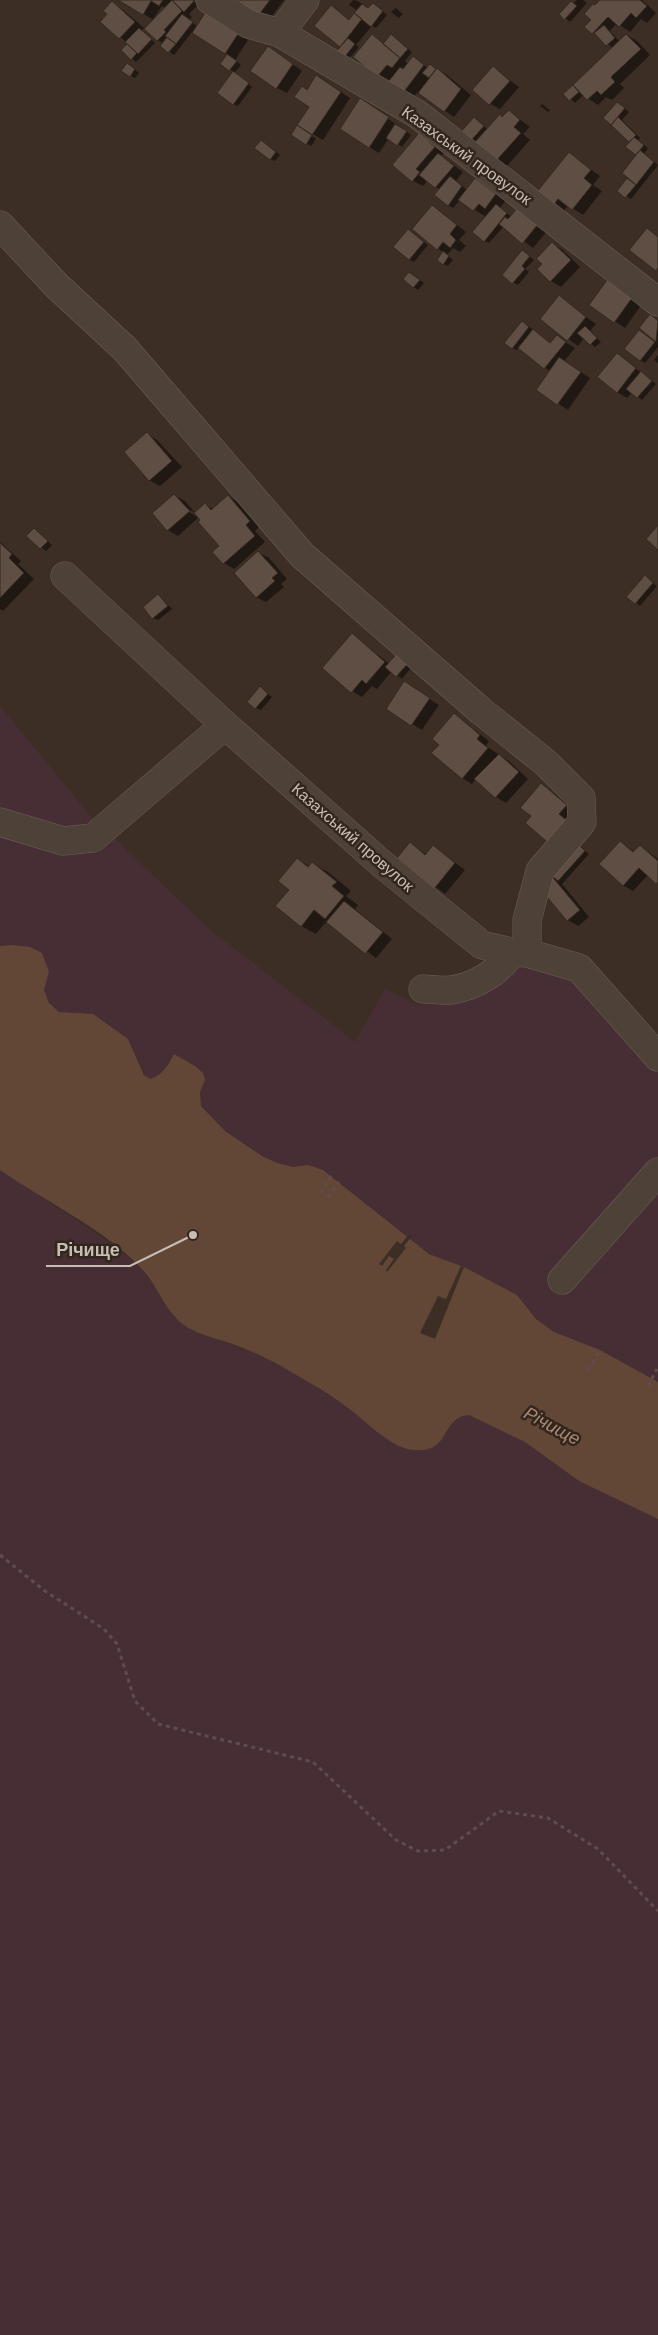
<svg xmlns="http://www.w3.org/2000/svg" width="658" height="2335" font-family="Arial,sans-serif">
  <style>
    .green { fill: #472e34 }
    .water { fill: #624737 }
    .pier { fill: #3d2e25 }
    .shadow { fill: #0007; fill-rule: evenodd }
    .building { fill: #5f4e44; stroke: #34281f }
    .lines { fill: none; stroke-linecap: round; stroke-linejoin: round }
    .minor-casing { stroke: #6b5f56; stroke-width: 29 }
    .path { stroke: #614c4d; stroke-width: 3; stroke-dasharray: 4 4; stroke-linecap: butt }
    .minor { stroke: #4d4138; stroke-width: 28 }
    .labels { text-anchor: middle; stroke-width: 5; stroke-linejoin: round; paint-order: stroke }
    .street-label { font-size: 16px; fill: #c8bdb4; stroke: #32261d }
    .water-label { font-size: 18px; font-style: italic; fill: #ab8975; stroke: #32261d }
    .leader { fill: none; stroke: #c8bdb4; stroke-width: 2 }
    .callout-dot { fill: #c8bdb4; stroke: #32261d; stroke-width: 2 }
    .callout-label { font-size: 18px; text-anchor: middle; font-weight: bold; fill: #c8bdb4; stroke: #32261d; stroke-width: 5; stroke-linejoin: round; paint-order: stroke }
  </style>
  <rect width="100%" height="100%" fill="#3d2e25"/>
  <path class="green" d="M0,706l98,119 11,8 99,95 147,114 30,-53 33,16 27,-4 77,-40 52,13 82,92 2,7v309l-58,-32 -46,-17 -18,-14 -19,-24 -53,-28 -35,-13 -106,-84 -15,-5 -15,2 -16,-4 -15,-7 -37,-25 -24,-25 -1,-14 -26,-38c-6,11 -11,21 -24,25l-5,-4 -17,-36 -35,-25 -34,-2 -10,-9 -5,-13 5,-18 -37,-27 -12,1z
    M0,1170l114,75 29,25 34,49 30,17 52,18 32,17 52,33 45,35 26,11 18,-3 15,-14 5,-12 7,-5 10,-1 56,27 54,39 79,38v816h-658z"/>
  <path class="water" d="M12,945l18,2 12,6 7,19 -5,18 5,13 10,9 34,2 35,25 16,36 6,4c13,-4 18,-14 24,-25l21,12 8,7 2,7 -5,12 1,14 24,25 37,25 15,7 16,4 15,-2 15,5 106,84 35,13 53,28 19,24 18,13 46,18 58,32v137l-79,-38 -54,-39 -56,-27c-29,2 -17,39 -56,35 -23,-2 -50,-32 -69,-45 -16,-12 -34,-22 -51,-32 -18,-11 -38,-21 -58,-28 -18,-7 -44,-11 -58,-26 -14,-14 -21,-35 -35,-50 -40,-42 -95,-66 -142,-99v-224z"/>
  <path class="pier" d="M409,1234l3,2 -8,10 2,2 -19,24 -1,-2 8,-11 -5,-3 -7,10 -3,-2 18,-23 4,3z
    M461,1266l3,1 -29,72 -15,-6 18,-37 8,3z"/>
  <path class="shadow" d="M120,0h72l6,5 -9,9 3,3 -3,3 9,7 18,-7 32,20 -13,20 6,5 -7,8 18,14 -14,19 -5,-2 1,-32 -12,-9 7,-8 -37,-23 -18,23 -13,-9 2,-3 -5,-3 -4,-20zM162,6l3,2 -11,12 -1,-1z
    M239,0h45l-15,20z
    M353,0l5,1 10,8 10,-2 9,8 -11,13 -4,-2 -16,19 3,2 -11,13 -4,-2 -2,-11 -26,-21 15,-19 19,13 8,-9 -9,-6z
    M577,0h6l4,3 -17,19 -10,-8z
    M601,0h41l14,13 -9,10 -6,-4 -11,13 -13,-9 -7,8 10,11 7,-7 10,6 13,14 -30,29 4,4 -12,12 -6,-3 -8,8 -15,-10 -8,8 -10,-9 48,-46 -20,-15 -1,-13 4,-13z
    M112,3l10,6 22,19 -2,3 13,12 -19,19 -14,-12 7,-6 -28,-22 8,-8z
    M396,8l7,6 -4,4 -8,-6z
    M372,36l13,8 11,-5 16,13 -7,9 3,3 5,-6 15,10 10,1 9,6 24,20 -17,22 -36,-25 -5,5 -24,-16 -11,-5z
    M278,54l24,17 -15,22 -10,-5z
    M132,67l7,6 -4,5 -12,-7z
    M493,68l26,19 -19,22 -10,-5z
    M327,83l23,15 -27,42 -10,-6 -1,2 4,3 -5,7 -19,-11 19,-28 -4,-16z
    M618,103l11,9 -7,8 18,18 -2,2 10,8 -4,6 14,11 -27,34 -12,-8 10,-13 8,-23 -10,-8 4,-5 -26,-24z
    M542,104l8,6 -2,2 -8,-6z
    M370,106l41,29 -9,12 -13,-9 -10,15 -10,-6z
    M509,111l21,16 -7,7 7,6 -23,26 -38,-23 10,-22 9,9 12,-14 3,2z
    M419,135l25,18 -3,3 22,16 -7,9 11,9 9,-11 30,21 -6,8 12,9 7,-9 29,22 -15,18 -29,-22 -15,17 -5,-2 2,-24 -26,-17 -7,8 -5,-3 -8,-15 -12,-10 -5,6 -10,-5z
    M266,144l14,11 -5,6 -5,-2z
    M569,154l31,22 -7,9 9,6 -19,24 -15,-10 -4,6 -10,-6z
    M432,206l34,26 -7,8 7,6 -6,6 -7,-4 -6,7 6,5 -5,6 -5,-2 1,-12 -6,-3z
    M413,233l15,12 -14,17 -5,-3z
    M552,244l10,5 18,18 -19,20 -10,-6 -13,-12 5,-5z
    M527,254l7,6 -9,9 4,3 -11,13 -5,-3z
    M410,273l14,10 -6,7 -4,-3z
    M608,281l34,23 -17,24 -34,-23z
    M559,297l37,27 -6,7 11,11 -6,5 -11,-9 -6,8 -37,-27z
    M655,319l3,2v26l-13,16 -5,-3 4,-26 9,6 2,-1z
    M527,325l25,19 5,-7 18,11 -11,13 26,17 -22,32 -30,-20 13,-18 -32,-25 -2,3 -5,-2z
    M617,354l39,30 -14,16 -10,-8 -5,6 -10,-6z
    M658,355v8l-4,-3z
    M147,434l10,6 25,27 -22,19 -11,-6z
    M174,495l11,6 10,12 -10,-6 -1,2 13,8 8,-12 8,4 15,-13 10,6 21,25 -4,4 10,11 -31,27 -10,-6 -4,-17 -21,-29 -21,19 -10,-6z
    M34,529l18,16 -6,6 -18,-15z
    M0,542l21,19 -3,3 16,15 -31,32 -3,-2z
    M258,552l11,6 18,21 -6,5 3,3 -18,15 -10,-5z
    M645,577l12,9 -17,20 -4,-3z
    M159,596l13,13 -14,11 -5,-2z
    M352,635l38,29 25,-1 -13,16 -10,-8 -15,18 -5,-3 -10,11 -10,-6z
    M260,688l12,9 -11,13 -5,-2z
    M414,689l25,16 -17,25 -35,-22z
    M454,714l35,27 -3,5 23,15 19,18 -22,24 -10,-6 -20,-18 -4,5 -10,-6 -21,-34z
    M542,784l34,27 -7,9 -37,-4z
    M621,843l14,9 5,-6 18,13v24l-10,-8 -15,16 -10,-6z
    M410,844l17,11 7,-8 31,23 -20,24 -47,-36z
    M578,845l11,9 -27,30 27,33 -11,9 -10,-6 -17,-46z
    M298,859l12,8 3,-3 15,8 23,19 -5,5 12,9 -3,4 37,30 -16,19 -49,-37 -11,13 -15,-8 -10,-36z"/>
  <path class="building" d="M118,0h45l-4,6 -8,-5 -8,14z
    M172,0l10,11 -18,19 2,2 -9,9 -13,-12z
    M174,0h19l1,1 -10,11 -11,-11z
    M237,0h33l-12,16z
    M600,0h40l7,6 -11,12 -5,-5 -12,14 -11,-10 -16,17 -8,-7 7,-7 -7,-6 9,-10 2,1z
    M112,1l23,21 -16,17 -19,-17 7,-8 -4,-3z
    M571,1l6,5 -13,14 -5,-6z
    M373,3l10,8 -12,16 -17,-14 8,-9 6,4z
    M331,5l18,15 5,-7 8,6 -22,28 -26,-21z
    M205,13l33,21 -13,20 -33,-21z
    M182,14l11,8 -17,22 -11,-8z
    M604,25l11,13 -9,8 -12,-13z
    M139,28l13,11 -14,15 -13,-12z
    M372,34l28,24 -8,10 -5,-3 -10,12 -24,-20z
    M391,34l17,15 -8,9 -17,-14z
    M626,34l15,15 -30,28 4,5 -14,13 -4,-4 -10,9 -14,-15z
    M167,37l9,7 -8,9 -8,-7z
    M348,38l7,6 -12,15 -8,-6z
    M127,44l10,9 -6,7 -10,-10z
    M268,46l25,18 -17,25 -26,-18z
    M227,54l10,7 -8,10 -9,-7z
    M413,56l11,9 -21,28 -15,-11 12,-15 3,2z
    M127,63l8,6 -5,8 -9,-6z
    M430,64l6,5 -7,9 -7,-5z
    M493,66l17,15 -21,24 -17,-15z
    M437,68l24,21 -17,23 -26,-19z
    M233,71l16,12 -16,22 -16,-12z
    M316,75l25,17 -29,43 -15,-10 12,-18 -15,-10 8,-11 5,4z
    M573,85l6,7 -10,9 -6,-7z
    M360,98l29,19 -20,31 -29,-19z
    M617,102l8,6 -14,17 -8,-7z
    M509,110l11,10 -6,7 7,6 -25,28 -21,-19 25,-28 2,3z
    M474,117l10,9 -16,18 -10,-9z
    M618,117l18,18 -7,7 -18,-17z
    M395,124l12,7 -10,15 -11,-8z
    M297,125l15,10 -6,10 -15,-10z
    M419,133l16,14 -19,22 4,3 -8,10 -20,-17z
    M634,137l10,8 -8,10 -11,-8z
    M261,140l15,12 -6,8 -16,-12z
    M640,150l14,12 -18,23 -14,-12z
    M569,152l22,18 -7,8 8,7 -20,25 -14,-11 -5,7 -17,-13z
    M438,153l16,13 -19,22 -16,-13z
    M450,176l12,10 -14,20 -14,-11z
    M475,178l21,16 -11,15 -6,-5 -6,7 -15,-11z
    M627,178l9,7 -11,13 -8,-7z
    M496,204l11,9 -23,29 -12,-10z
    M432,205l25,20 -7,9 6,6 -6,8 -7,-6 -6,8 -25,-21z
    M519,206l20,17 -17,21 -23,-20 6,-7 3,2z
    M647,228l11,9v31l-2,3 -27,-21z
    M408,229l16,13 -15,18 -16,-13z
    M552,242l19,18 -21,22 -13,-13 5,-5 -6,-5z
    M522,250l8,6 -8,10 3,3 -13,15 -10,-9z
    M443,251l6,5 -6,9 -6,-5z
    M409,272l11,8 -7,8 -10,-9z
    M607,280l25,18 -18,25 -25,-18z
    M559,295l27,22 -19,24 -27,-22z
    M650,314l8,7 -2,21 -17,-14z
    M522,321l7,6 -17,22 -8,-6z
    M585,326l12,12 -7,7 -13,-12z
    M533,329l17,14 7,-8 9,7 -22,27 -26,-21z
    M639,330l16,12 -15,19 -16,-12z
    M617,353l19,15 -19,25 -20,-16z
    M559,357l22,15 -24,33 -21,-15z
    M641,371l11,10 -15,17 -11,-9z
    M147,432l25,29 -23,20 -25,-29z
    M174,494l16,17 -23,20 -15,-18z
    M228,495l22,26 -4,4 9,11 -32,28 -11,-12 7,-6 -21,-24 2,-2 -6,-7 11,-10 6,7z
    M658,525v25l-12,-11z
    M34,528l14,13 -8,8 -14,-13z
    M0,543l12,11 -3,4 15,15 -24,25z
    M258,551l20,22 -6,5 3,3 -19,17 -22,-25z
    M645,575l8,8 -18,21 -9,-7z
    M158,594l10,12 -16,13 -9,-12z
    M352,633l33,29 -19,22 -4,-4 -11,13 -29,-25z
    M400,650l11,10 -15,17 -11,-10z
    M404,681l26,17 -19,28 -25,-17z
    M260,686l8,8 -13,15 -8,-7z
    M454,713l26,22 -3,4 11,9 -26,31 -31,-26 8,-8 -7,-6z
    M499,754l20,18 -24,26 -21,-19z
    M541,783l26,22 -8,9 12,10 -19,22 -27,-23 6,-7 -11,-8z
    M620,841l13,11 7,-7 18,16v21l-2,2 -17,-16 -16,18 -24,-22z
    M410,842l15,13 8,-10 22,18 -21,26 -37,-31z
    M578,844l7,7 -27,30 -8,-7z
    M297,858l11,9 4,-5 25,20 -5,4 12,10 -19,23 -11,-9 -13,17 -26,-21 14,-16 -11,-9z
    M550,874l30,36 -13,11 -25,-30z
    M344,901l39,31 -18,22 -39,-32z"/>
  <g class="lines">
    <g class="minor-casing">
      <path id="minor" d="M210,0l38,24 32,9 137,81 241,188
        M280,33l25,-33
        M0,225l57,61 68,63 177,206 179,156 65,52 35,35 1,24 -42,49 -13,49v33
        M65,576l160,149 157,139 100,81 29,7 16,1 52,15 79,89
        M0,822l63,19 30,-3 132,-113
        M423,989c9,0 20,2 28,1 22,-3 50,-18 60,-38
        M562,1280l96,-108"/>
    </g>
    <path class="path" d="M321,1193l10,-17
      M328,1197l11,-15
      M588,1370l12,-20
      M648,1386l9,-17
      M0,1555l45,36 59,38 13,15 18,57 23,23 155,38 83,78 22,11 27,-1 54,-39 49,7 50,31 60,62"/>
    <use href="#minor" class="minor"/>
  </g>
  <g class="labels">
    <g class="street-label">
      <text transform="translate(467 155) rotate(36)" y="6">Казахський провулок</text>
      <text transform="translate(353 837) rotate(41)" y="6">Казахський провулок</text>
    </g>
    <g class="water-label">
      <text transform="translate(552 1426) rotate(28)" y="6">Річище</text>
    </g>
  </g>
  <path class="leader" d="M193 1235L130 1266H46"/>
  <circle class="callout-dot" cx="193" cy="1235" r="5"/>
  <g class="callout-label">
    <text x="88" y="1256">Річище</text>
  </g>
</svg>
